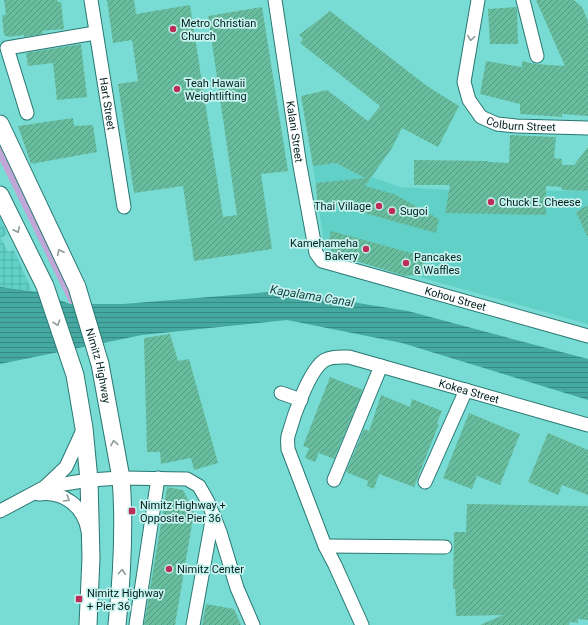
<svg xmlns="http://www.w3.org/2000/svg" width="588" height="625" font-family="Roboto,sans-serif">
  <style>
    .built { fill: #61d0c7 }
    .industrial { fill: url(#industrial-grid) }
    .green { fill: #c1a7d7 }
    .water { fill: url(#water-rules) }
    .building { fill: url(#building-hatch) }
    .lines { fill: none; stroke-linecap: round; stroke-linejoin: round }
    .minor-casing { stroke: #297772; stroke-width: 15 }
    .major-casing { stroke: #297772; stroke-width: 19 }
    .minor { stroke: #fff; stroke-width: 13 }
    .major { stroke: #fff; stroke-width: 17 }
    .oneway { stroke: #8d9b9a }
    .poi-dot { fill: #bc2d58; stroke: #c6f3ef; stroke-width: 1.5 }
    .labels { text-anchor: middle; stroke-width: 3.5; stroke-linejoin: round; paint-order: stroke }
    .poi-label { font-size: 11px; fill: #01201e; stroke: #c6f3ef; text-anchor: start }
    .street-label { font-size: 11px; fill: #01201e; stroke: #c6f3ef }
    .water-label { font-size: 12px; font-style: italic; fill: #14423e; stroke: #c6f3ef }
  </style>
  <defs>
    <pattern id="industrial-grid" width="8" height="8" patternUnits="userSpaceOnUse"><rect width="8" height="8" fill="#61d0c7"/><path d="M0 4h8M4 0v8" fill="none" stroke="#52b2aa"/></pattern>
    <pattern id="water-rules" width="6" height="5" patternUnits="userSpaceOnUse"><rect width="6" height="5" fill="#45a9a2"/><path d="M0 2.5h6" fill="none" stroke="#378983"/></pattern>
    <pattern id="building-hatch" width="6" height="6" patternUnits="userSpaceOnUse"><rect width="6" height="6" fill="#69bd9f"/><path d="M-1 1l2-2M0 6l6-6M5 7l2-2" fill="none" stroke="#549981"/></pattern>
  </defs>
  <rect width="100%" height="100%" fill="#79dcd4"/>
  <path class="built" d="M336,163l33,17 3,-3 28,10 49,3 139,1v133l-263,-73 -12,-85z"/>
  <path class="industrial" d="M0,218l7,16 -6,4 7,14 6,-2 18,41 -32,-4z"/>
  <path class="green" d="M0,133l83,171h-13l-70,-143z"/>
  <path class="water" d="M0,287l38,5 32,12h53l160,-13 125,20 180,48v41l-186,-57 -115,-23 -145,15 -142,29z"/>
  <path class="building" d="M4,0h53l1,2h3l3,27 -22,2 1,3 -19,3v-2l-16,2 -4,-2 -2,-19 4,-2z
    M107,0h27l2,14 54,-9 33,212 14,-2 -29,-199 54,-9 26,164 -27,3 11,75 -78,12 -11,-75 -49,7 -16,-109 20,-3 -6,-41 -19,3z
    M536,0h38l8,7 6,14v95l-26,-2v3l-42,-3v-10l-40,-10 6,-33 36,6v-6l13,3 30,2z
    M517,7l1,37h-28l-2,-35z
    M330,11l97,75 32,20 -21,41 -36,-19 -10,20 -27,38 29,8 45,25 -3,14 -119,-33 -1,-17 49,-5 -29,-15 -23,3 -12,-70 26,-6 41,31 12,-15 -80,-63 3,-4 -4,-4z
    M81,44l6,53 -30,3 -4,-37 -25,3 -2,-13z
    M73,118l1,8 19,-1 4,27 -66,12 -13,-38z
    M510,135l46,2 -2,21 8,1v6h12l14,-18v44l-26,-1 -1,-3 -15,-1v29l-101,-2 5,-28h-36v-25l74,1 1,1 20,1z
    M588,205v33l-12,-26z
    M331,231l95,26 -4,17 -17,2 -69,-21 -9,-9z
    M170,334l8,27 11,-2 29,104 -24,7 -3,-12 -30,6 -1,-12h-13l-3,-114z
    M330,377l33,13 -29,69 -15,-6 -4,9 -10,-4 4,-10 -6,-2z
    M381,395l29,12 2,-8 30,12 -5,12 2,1 -25,63 -35,-13 -5,15 -7,-3 1,-5 -22,-9 18,-43 5,2z
    M469,413l51,21 -20,51 -23,-9 -5,13 -29,-11z
    M548,433l40,17v45l-26,-10 -4,10 -30,-13z
    M167,487l16,3 11,22 -19,113h-31z
    M467,504l121,2v114l-10,-1v4l-8,-1 -1,3h-89l23,-10 -47,1 -1,-27h-2l1,-57h12z
    M206,604l28,5 7,16h-39z"/>
  <g class="lines">
    <g class="minor-casing">
      <g id="minor">
        <path id="s1" d="M91,0l33,207"/>
        <path id="s2" d="M275,0l25,166 16,87 6,8 266,75"/>
        <path id="s3" d="M478,0l-14,82 5,18 12,17 16,7 19,2 72,2"/>
        <path d="M523,0l14,56"/>
        <path d="M27,113l-20,-65 88,-15"/>
        <path d="M281,393l20,7"/>
        <path d="M334,480l47,-114"/>
        <path d="M425,482l41,-92"/>
        <path d="M45,487l21,-20 18,-39"/>
        <path d="M39,494c24,-3 45,12 49,37"/>
        <path d="M0,511l45,-24 44,-7 32,-2 66,1 12,7 9,16 12,30 17,56 16,37"/>
        <path d="M325,546l120,1"/>
        <path d="M136,625l22,-147"/>
        <path d="M193,625l20,-110"/>
        <path id="s4" d="M362,625l-27,-60 -10,-19 -37,-97c0,-4 -1,-9 0,-13 5,-18 21,-67 37,-76 7,-4 17,-3 24,-3l239,68"/>
      </g>
    </g>
    <g class="major-casing">
      <g id="major">
        <path id="s5" d="M0,124l77,163 23,77 21,114c4,49 1,98 -4,147"/>
        <path d="M0,195l45,91 30,89 9,53 5,52 2,78 -3,67"/>
      </g>
    </g>
    <use href="#minor" class="minor"/>
    <use href="#major" class="major"/>
  </g>
  <defs><path id="oneway-chevron" d="M-2-3.5L2.5 0L-2 3.5" fill="none" stroke-width="1.6" stroke-linecap="round" stroke-linejoin="round"/></defs>
  <g class="oneway">
    <use href="#oneway-chevron" transform="translate(471 38) rotate(98)"/>
    <use href="#oneway-chevron" transform="translate(17 230) rotate(64)"/>
    <use href="#oneway-chevron" transform="translate(60 252) rotate(-115)"/>
    <use href="#oneway-chevron" transform="translate(57 323) rotate(71)"/>
    <use href="#oneway-chevron" transform="translate(114 443) rotate(-100)"/>
    <use href="#oneway-chevron" transform="translate(67 499) rotate(31)"/>
    <use href="#oneway-chevron" transform="translate(122 572) rotate(-85)"/>
  </g>
  <g class="poi-dot">
    <circle cx="173" cy="29" r="4"/>
    <circle cx="177" cy="89" r="4"/>
    <circle cx="491" cy="202" r="4"/>
    <circle cx="379" cy="206" r="4"/>
    <circle cx="392" cy="211" r="4"/>
    <circle cx="366" cy="249" r="4"/>
    <circle cx="406" cy="263" r="4"/>
    <rect x="128" y="507" width="8" height="8" rx="2"/>
    <circle cx="169" cy="569" r="4"/>
    <rect x="75" y="595" width="8" height="8" rx="2"/>
  </g>
  <g class="labels">
    <g class="poi-label">
      <text x="181" y="27">Metro Christian<tspan x="181" dy="13">Church</tspan></text>
      <text x="185" y="87">Teah Hawaii<tspan x="185" dy="13">Weightlifting</tspan></text>
      <text x="499" y="206">Chuck E. Cheese</text>
      <text x="371" y="210" text-anchor="end">Thai Village</text>
      <text x="400" y="215">Sugoi</text>
      <text x="358" y="247" text-anchor="end">Kamehameha<tspan x="358" dy="13">Bakery</tspan></text>
      <text x="414" y="261">Pancakes<tspan x="414" dy="13">&amp; Waffles</tspan></text>
      <text x="140" y="509">Nimitz Highway +<tspan x="140" dy="13">Opposite Pier 36</tspan></text>
      <text x="177" y="573">Nimitz Center</text>
      <text x="87" y="597">Nimitz Highway<tspan x="87" dy="13">+ Pier 36</tspan></text>
    </g>
    <g class="street-label">
      <text dy="4" stroke="none"><textPath href="#s1" startOffset="105">Hart Street</textPath></text>
      <text dy="4" stroke="none"><textPath href="#s3" startOffset="164">Colburn Street</textPath></text>
      <text dy="4" stroke="none"><textPath href="#s2" startOffset="133">Kalani Street</textPath></text>
      <text dy="4" stroke="none"><textPath href="#s2" startOffset="405">Kohou Street</textPath></text>
      <text dy="4" stroke="none"><textPath href="#s5" startOffset="262">Nimitz Highway</textPath></text>
      <text dy="4" stroke="none"><textPath href="#s4" startOffset="439">Kokea Street</textPath></text>
    </g>
    <g class="water-label">
      <text transform="translate(312 296) rotate(9)" y="4">Kapalama Canal</text>
    </g>
  </g>
</svg>
